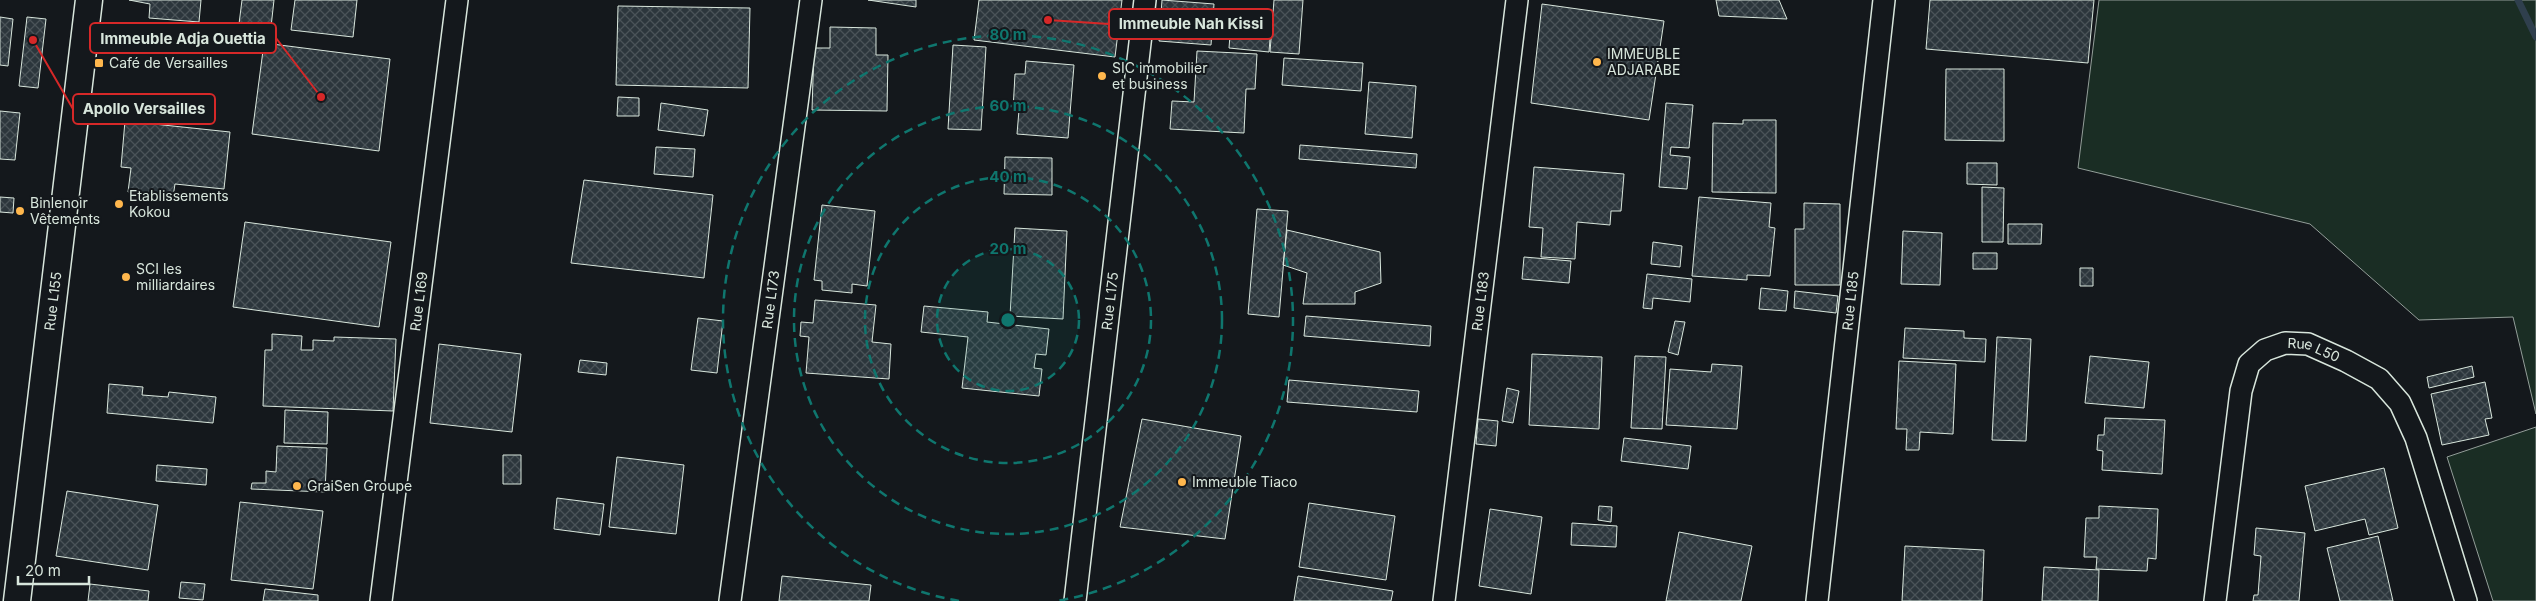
<svg xmlns="http://www.w3.org/2000/svg" width="2536" height="601" font-family="Inter,sans-serif">
  <style>
    .grass { fill: #1a2d24; stroke: #939e99 }
    .lines { fill: none; stroke-linecap: round; stroke-linejoin: round }
    .stream { stroke: #2f3f4d; stroke-width: 7 }
    .building { fill: url(#building-cross-hatch); stroke: #d8e6dc }
    .minor-casing { stroke: #d8e6dc; stroke-width: 24 }
    .tertiary-casing { stroke: #d8e6dc; stroke-width: 29 }
    .minor { stroke: #14181c; stroke-width: 21 }
    .tertiary { stroke: #14181c; stroke-width: 26 }
    .ring { fill: none; stroke: #0f766e; stroke-width: 2.5; stroke-dasharray: 9 6 }
    .poi-dot { fill: #ffb74d; stroke: #14181c; stroke-width: 2 }
    .labels { text-anchor: middle; stroke-width: 4; stroke-linejoin: round; paint-order: stroke }
    .poi-label { font-size: 14px; fill: #d8e6dc; stroke: #14181c; text-anchor: start }
    .street-label { font-size: 14px; fill: #d8e6dc; stroke: #14181c }
    .centre { fill: #0f766e; stroke: #14181c; stroke-width: 2.5 }
    .ring-label { font-size: 15px; text-anchor: middle; font-weight: bold; fill: #0f766e; stroke: #14181c; stroke-width: 4; stroke-linejoin: round; paint-order: stroke }
    .leader { fill: none; stroke: #d62828; stroke-width: 2 }
    .callout-dot { fill: #d62828; stroke: #14181c; stroke-width: 2 }
    .callout { fill: #14181c; stroke: #d62828; stroke-width: 2 }
    .callout-label { font-size: 15px; text-anchor: middle; font-weight: bold; fill: #d8e6dc }
  </style>
  <defs>
    <pattern id="building-cross-hatch" width="8" height="8" patternUnits="userSpaceOnUse" patternTransform="scale(1.25)"><rect width="8" height="8" fill="#2c363c"/><path d="M0 0l8 8M0 8l8-8" fill="none" stroke="#4a5358"/></pattern>
  </defs>
  <rect width="100%" height="100%" fill="#14181c"/>
  <path class="grass" d="M2099,0h437v414l-23,-97 -94,3 -109,-96 -232,-56z
    M2536,427v174h-43l-46,-144z"/>
  <g class="lines">
    <path class="stream" d="M2518,0l18,37"/>
  </g>
  <path class="building" d="M129,0h72l-2,22 -50,-4 1,-14z
    M242,0h32l-3,27 -32,-3z
    M295,0h62l-4,37 -62,-7z
    M868,0h48v7z
    M979,0h143l-7,57 -141,-17z
    M1162,0l52,4 -3,41 -52,-4z
    M1274,0h29l-4,54 -29,-2z
    M1716,0h63l8,19 -68,-3z
    M1930,0h164l-6,63 -162,-14z
    M1542,4l122,17 -15,99 -118,-17z
    M618,6l132,2 -2,80 -132,-3z
    M1232,10l40,3 -3,39 -40,-4z
    M0,17l13,2 -5,47 -8,-1z
    M27,17l19,2 -8,69 -19,-2z
    M830,27l46,1v27h12l-1,56 -75,-1 2,-62h16z
    M264,43l126,16 -11,92 -127,-17z
    M953,45l33,2 -5,83 -33,-1z
    M1197,51l60,3 -2,35h-9l-2,44 -74,-4 2,-28 22,1z
    M1284,58l79,5 -2,28 -79,-6z
    M1026,61l48,4 -6,73 -51,-4 2,-24h-6l2,-36h10z
    M1946,69h58v72l-59,-1z
    M1369,82l47,4 -4,52 -47,-4z
    M618,97l21,1v18h-22z
    M661,103l47,7 -4,26 -46,-6z
    M1666,103l27,2 -4,43 -18,-1 -1,8 20,2 -3,32 -28,-2z
    M0,111l20,2 -5,47 -15,-1z
    M1743,120h33v73l-64,-1 1,-69 30,1z
    M125,121l105,11 -6,57 -49,-5 -2,13 -45,-5 3,-24 -10,-1z
    M1300,145l117,9 -1,14 -117,-9z
    M656,147l39,2 -2,28 -39,-3z
    M1005,157l47,1v37l-48,-1z
    M1967,163h30v22l-30,-1z
    M1534,167l90,7 -3,37h-10l-1,14 -33,-3 -2,37 -34,-2 2,-29 -14,-1z
    M584,180l129,15 -9,83 -133,-15z
    M1982,187l22,1 -1,54h-21z
    M0,197l14,1 -1,15 -13,-1z
    M1699,197l72,6 -2,24 6,1 -5,48 -23,-1v5l-55,-4z
    M1804,203l36,1v81h-45v-56h9z
    M822,205l53,6 -8,75 -15,-2v9l-30,-3v-9l-8,-1z
    M1257,209l31,2 -9,106 -31,-3z
    M245,222l146,20 -12,85 -146,-20z
    M2008,224h34l-1,20h-33z
    M1015,228l52,3 -4,88 -53,-3z
    M1287,230l93,22 1,31 -26,9v12h-52l4,-31 -24,-8z
    M1903,231l39,2 -2,52 -39,-1z
    M1653,242l29,4 -2,21 -29,-3z
    M1973,253h24v16h-24z
    M1524,257l47,4 -2,22 -47,-4z
    M2080,268h13v18h-13z
    M1647,274l45,5 -2,23 -37,-4 -1,11 -9,-1z
    M1761,288l27,3 -2,20 -27,-2z
    M1795,291l43,5 -2,17 -42,-5z
    M815,300l61,5 -4,37 19,2 -2,35 -83,-6 3,-36 -9,-1 1,-14 12,1z
    M924,306l64,6 -1,10 62,7 -3,26 -10,-1 -2,14 8,1 -3,27 -77,-8 6,-51 -47,-5z
    M1306,316l125,10 -1,20 -126,-10z
    M698,318l25,3 -6,52 -26,-3z
    M1675,321l10,1 -7,33 -10,-3z
    M1905,328l59,3v7l22,1 -1,23 -82,-4z
    M272,334l30,2 -1,14h12v-10l21,1v-4l62,2 -3,72 -130,-5 2,-56h7z
    M1997,337l34,2 -5,102 -34,-1z
    M439,344l82,10 -9,78 -82,-9z
    M1532,354l70,3 -3,72 -70,-4z
    M1635,356l31,1 -4,72 -31,-1z
    M2090,356l59,6 -5,46 -59,-5z
    M580,360l27,3 -1,12 -28,-3z
    M1899,361l57,3 -3,70 -33,-2 -1,18h-13l1,-21h-11z
    M1712,364l30,2 -5,63 -71,-4 4,-56 41,3z
    M2472,366l2,11 -45,11 -2,-11z
    M1289,380l130,11 -2,21 -130,-10z
    M2485,382l7,36 -7,1 4,16 -47,10 -11,-51z
    M109,384l34,3 -1,8 26,2 1,-5 47,5 -3,26 -106,-10z
    M1507,388l12,3 -6,32 -11,-2z
    M285,410l43,2 -1,32 -43,-1z
    M2105,418l60,2 -3,54 -60,-4 1,-19 -6,-1 1,-15h6z
    M1142,419l99,17 -16,103 -105,-12z
    M1478,419l20,2 -2,25 -20,-2z
    M1624,438l67,8 -3,23 -67,-8z
    M277,446l50,2 -2,44 -74,-3 1,-6h14v-12l10,1z
    M503,455h18v29h-18z
    M617,457l67,8 -8,69 -67,-7z
    M157,465l50,4 -1,16 -50,-4z
    M2384,468l14,60 -29,7 -4,-16 -50,12 -10,-45z
    M67,491l91,14 -10,65 -92,-14z
    M557,498l47,6 -4,31 -46,-6z
    M240,502l83,9 -10,78 -82,-9z
    M1309,503l86,13 -9,64 -87,-13z
    M1599,506l13,1 -1,15 -13,-2z
    M2099,506l59,3 -2,50 -8,-1 -1,13 -51,-2 1,-12h-13l2,-39h13z
    M1490,509l52,8 -11,77 -52,-8z
    M1572,523l45,3 -1,21 -45,-2z
    M2256,528l49,5 -6,68h-46l1,-6h4l3,-39 -7,-1z
    M1679,532l73,14 -11,55h-75z
    M2378,536l15,65h-53l-13,-53z
    M1905,546l79,4 -2,51h-80z
    M2044,567l55,3 -1,31h-56z
    M782,576l89,9 -2,16h-90z
    M1298,576l95,15 -2,10h-97z
    M181,582l24,2 -2,16 -24,-2z
    M90,584l59,7 -1,10h-60z
    M265,589l53,6v6h-55z"/>
  <g class="lines">
    <g class="minor-casing">
      <g id="minor">
        <path id="s1" d="M381,601l76,-601"/>
        <path id="s2" d="M730,601l81,-601"/>
        <path id="s3" d="M1075,601l70,-601"/>
        <path id="s4" d="M1444,601l73,-601"/>
        <path id="s5" d="M1817,601l67,-601"/>
        <path id="s6" d="M2215,601l26,-210 8,-27 16,-14 20,-7 23,1 38,17 33,18 21,24 16,35 50,163"/>
      </g>
    </g>
    <g class="tertiary-casing">
      <g id="tertiary">
        <path id="s7" d="M17,601l72,-601"/>
      </g>
    </g>
    <use href="#minor" class="minor"/>
    <use href="#tertiary" class="tertiary"/>
  </g>
  <circle cx="1008" cy="320" r="71" fill="#0f766e" fill-opacity=".12"/>
  <g class="ring">
    <circle cx="1008" cy="320" r="71"/>
    <circle cx="1008" cy="320" r="143"/>
    <circle cx="1008" cy="320" r="214"/>
    <path d="M959 601A285 285 0 1 1 1057 601"/>
  </g>
  <g class="poi-dot">
    <circle cx="1597" cy="62" r="5"/>
    <rect x="94" y="58" width="10" height="10" rx="2.5"/>
    <circle cx="1102" cy="76" r="5"/>
    <circle cx="119" cy="204" r="5"/>
    <circle cx="20" cy="211" r="5"/>
    <circle cx="126" cy="277" r="5"/>
    <circle cx="1182" cy="482" r="5"/>
    <circle cx="297" cy="486" r="5"/>
  </g>
  <g class="labels">
    <g class="poi-label">
      <text x="1607" y="59">IMMEUBLE<tspan x="1607" dy="16">ADJARABE</tspan></text>
      <text x="109" y="68">Café de Versailles</text>
      <text x="1112" y="73">SIC immobilier<tspan x="1112" dy="16">et business</tspan></text>
      <text x="129" y="201">Etablissements<tspan x="129" dy="16">Kokou</tspan></text>
      <text x="30" y="208">Binlenoir<tspan x="30" dy="16">Vêtements</tspan></text>
      <text x="136" y="274">SCI les<tspan x="136" dy="16">milliardaires</tspan></text>
      <text x="1192" y="487">Immeuble Tiaco</text>
      <text x="307" y="491">GraiSen Groupe</text>
    </g>
    <g class="street-label">
      <text dy="5" stroke="none"><textPath href="#s7" startOffset="302">Rue L155</textPath></text>
      <text dy="5" stroke="none"><textPath href="#s2" startOffset="304">Rue L173</textPath></text>
      <text dy="5" stroke="none"><textPath href="#s3" startOffset="302">Rue L175</textPath></text>
      <text dy="5" stroke="none"><textPath href="#s4" startOffset="302">Rue L183</textPath></text>
      <text dy="5" stroke="none"><textPath href="#s5" startOffset="302">Rue L185</textPath></text>
      <text dy="5" stroke="none"><textPath href="#s1" startOffset="302">Rue L169</textPath></text>
      <text dy="5" stroke="none"><textPath href="#s6" startOffset="312">Rue L50</textPath></text>
    </g>
  </g>
  <circle cx="1008" cy="320" r="8" class="centre"/>
  <g class="ring-label">
    <text x="1008" y="40">80 m</text>
    <text x="1008" y="111">60 m</text>
    <text x="1008" y="182">40 m</text>
    <text x="1008" y="254">20 m</text>
  </g>
  <path class="leader" d="M1048 20L1109 24M321 97L276 38M33 40L73 109"/>
  <g class="callout-dot">
    <circle cx="1048" cy="20" r="5"/>
    <circle cx="321" cy="97" r="5"/>
    <circle cx="33" cy="40" r="5"/>
  </g>
  <g class="callout">
    <rect x="1109" y="9" width="164" height="30" rx="5"/>
    <rect x="90" y="23" width="186" height="30" rx="5"/>
    <rect x="73" y="94" width="142" height="30" rx="5"/>
  </g>
  <g class="callout-label">
    <text x="1191" y="29">Immeuble Nah Kissi</text>
    <text x="183" y="44">Immeuble Adja Ouettia</text>
    <text x="144" y="114">Apollo Versailles</text>
  </g>
  <path d="M18 576v8h71v-8" fill="none" stroke="#d8e6dc" stroke-width="2.5"/>
  <text x="25" y="576" font-size="15" fill="#d8e6dc" stroke="#14181c" stroke-width="4" paint-order="stroke">20 m</text>
</svg>
